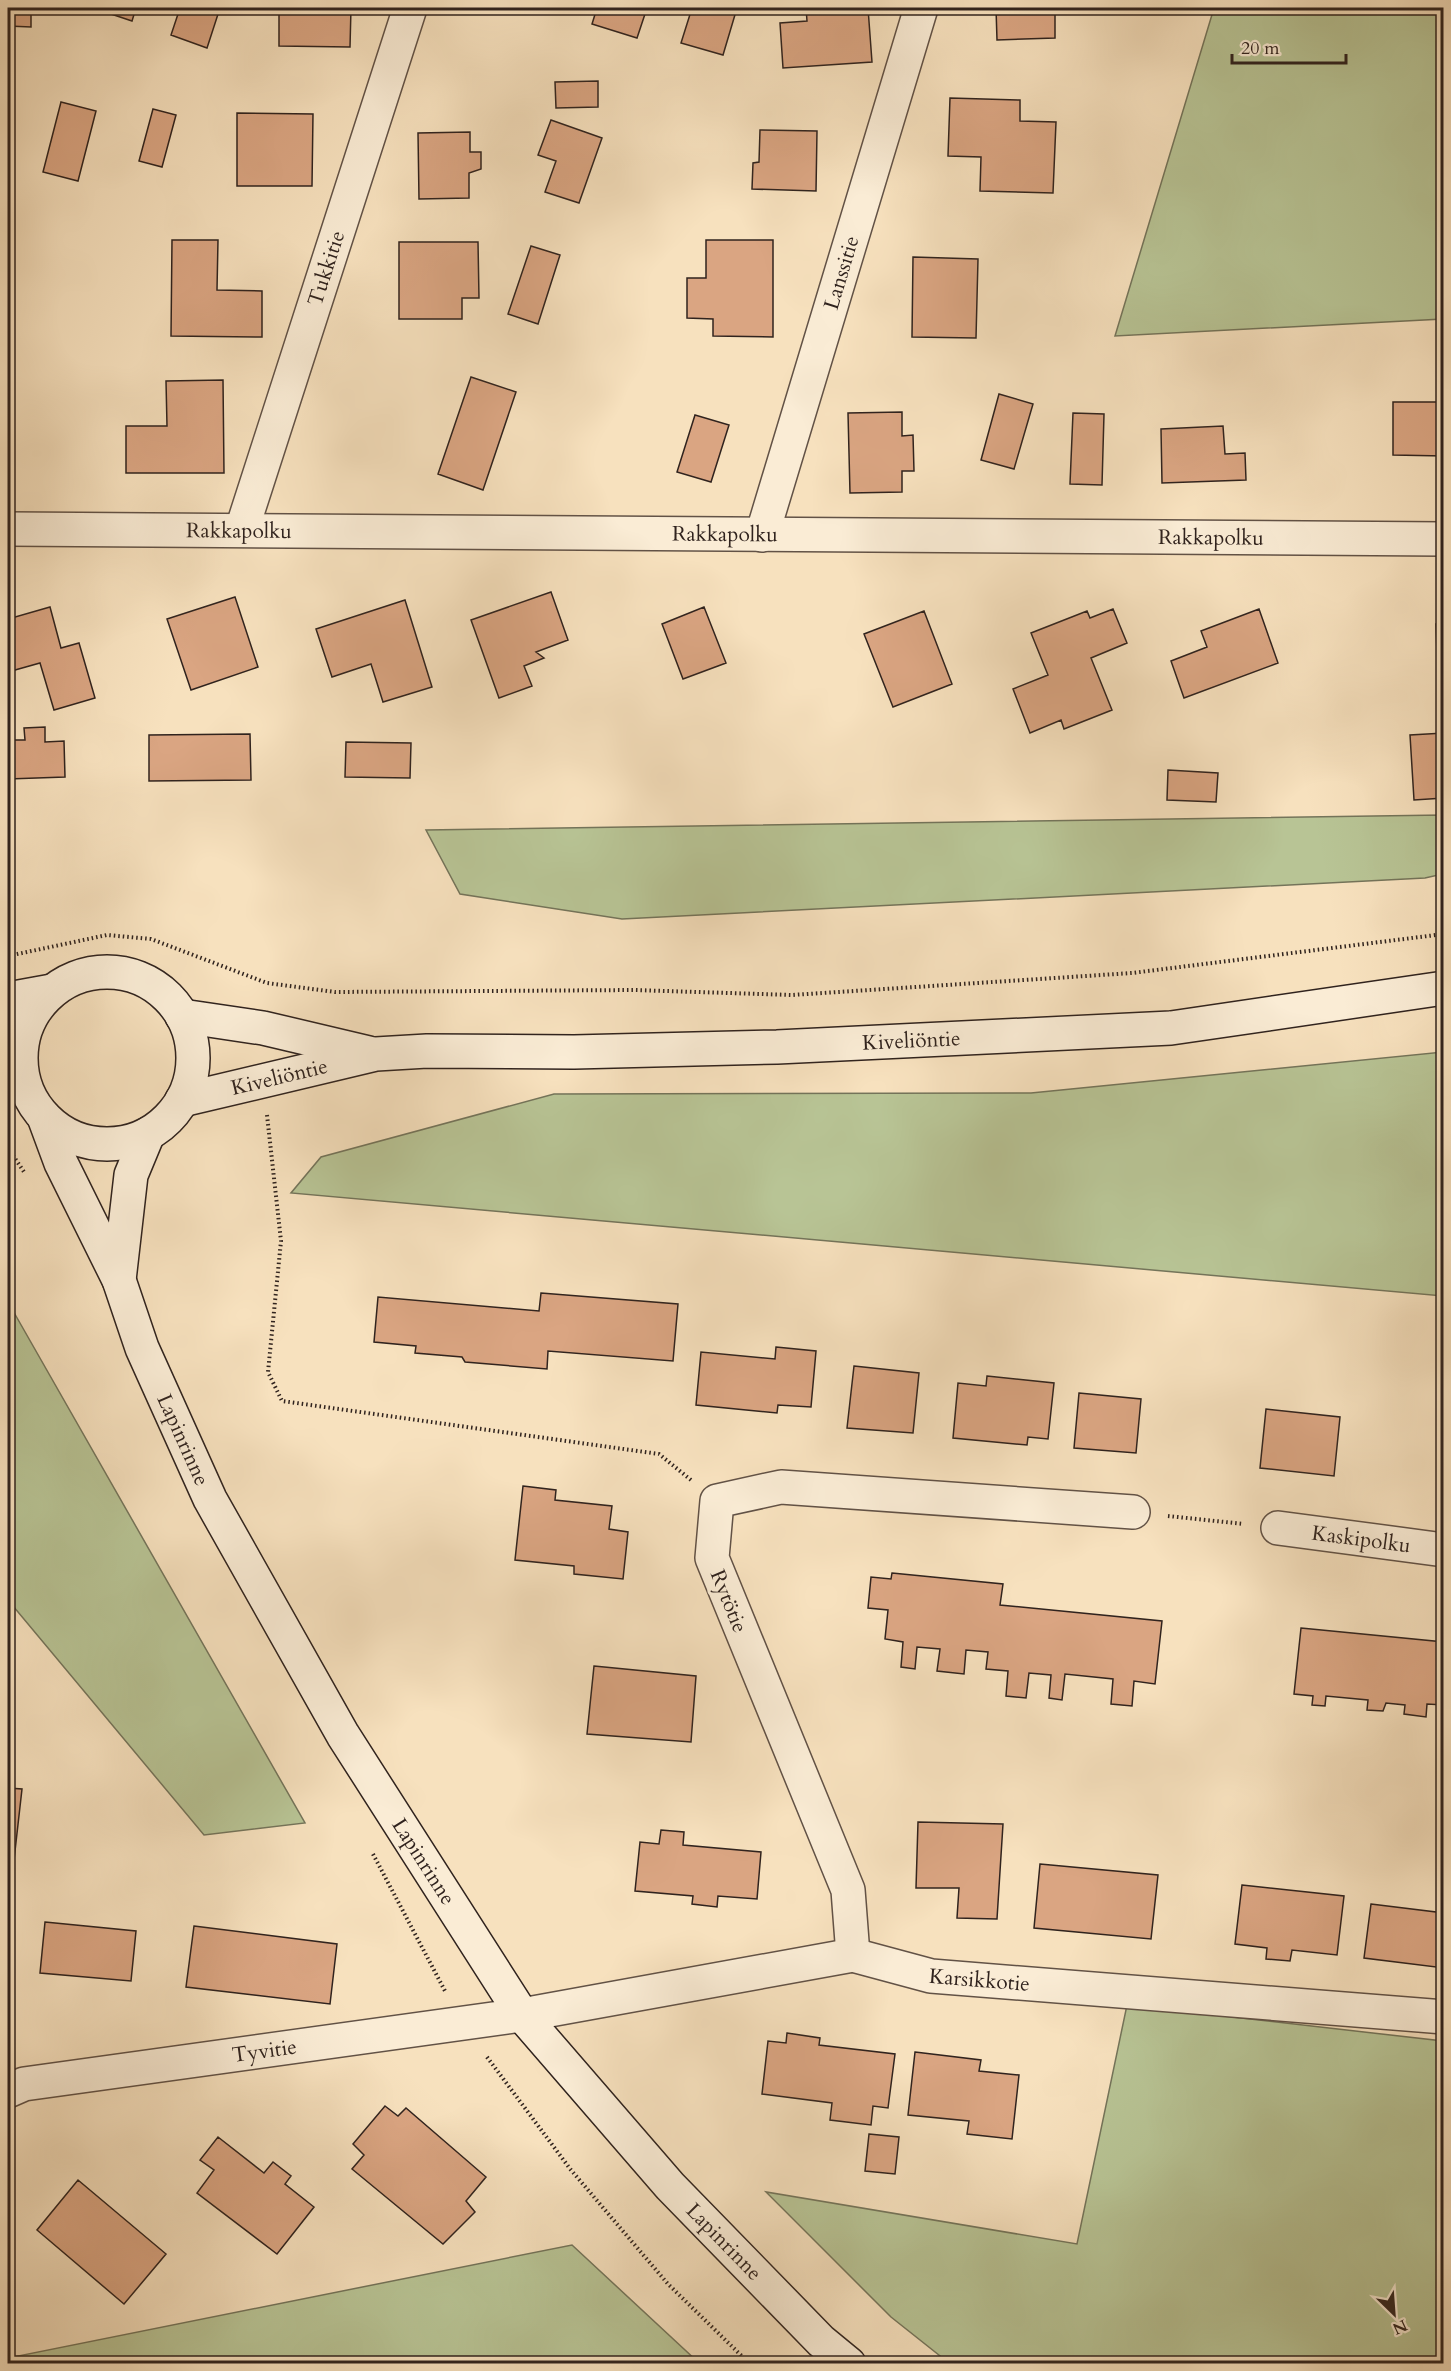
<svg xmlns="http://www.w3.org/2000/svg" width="1451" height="2371" font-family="Cardo,serif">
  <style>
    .green { fill: #b8c495; stroke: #74745a; stroke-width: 1.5 }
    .building { fill: #daa582; stroke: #30231e; stroke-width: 1.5 }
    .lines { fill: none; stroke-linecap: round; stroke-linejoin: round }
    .street-casing { stroke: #625246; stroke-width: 36 }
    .secondary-casing { stroke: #30231e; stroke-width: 36 }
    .path { stroke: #30231e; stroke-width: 4; stroke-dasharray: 1.5 3; stroke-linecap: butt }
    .street { stroke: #faecd5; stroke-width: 33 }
    .secondary { stroke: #faecd5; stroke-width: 33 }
    .labels { text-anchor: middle; stroke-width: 6; stroke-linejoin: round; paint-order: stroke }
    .street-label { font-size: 21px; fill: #30231e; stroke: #faecd5 }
  </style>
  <rect width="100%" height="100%" fill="#f7e1be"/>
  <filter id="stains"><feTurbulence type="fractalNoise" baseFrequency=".00333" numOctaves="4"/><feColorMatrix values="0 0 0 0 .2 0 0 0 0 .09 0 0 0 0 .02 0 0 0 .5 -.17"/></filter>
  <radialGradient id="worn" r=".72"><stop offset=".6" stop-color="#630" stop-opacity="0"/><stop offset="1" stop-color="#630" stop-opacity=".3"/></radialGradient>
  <path class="green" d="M1214,8h229v311l-328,17z
    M1443,815v59l-18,4 -803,41 -162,-25 -34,-64z
    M1443,1052v244l-1152,-103 30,-36 233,-63 477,-1z
    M8,1302l297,521 -101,12 -196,-235z
    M1127,2005l316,36v322h-494l-58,-46 -125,-125 311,52z
    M572,2245l127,118h-691v-5z"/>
  <path class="building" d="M8,8h23v19l-23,-1z
    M93,8h43l-4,13z
    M180,8h40l-13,40 -36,-13z
    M279,8h72l-1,39 -71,-1z
    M597,8h50l-10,30 -45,-14z
    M692,8h45l-14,47 -42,-12z
    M806,8h62l4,54 -89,6 -3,-45 27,-2z
    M996,8h59v30l-58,2z
    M598,81v26l-42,1 -1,-26z
    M950,98l70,2v21l36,1 -3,71 -73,-2 1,-34 -33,-1z
    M61,102l35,9 -18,70 -35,-9z
    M153,109l23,6 -14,52 -23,-6z
    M237,113l76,1 -1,72h-75z
    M551,120l51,18 -23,65 -34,-11 11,-31 -18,-6z
    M760,130l57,1 -1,60 -64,-2 1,-26 6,-1z
    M470,132v20h11v17l-12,4v25l-50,1 -1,-66z
    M172,240h46l-1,50 45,1v46l-91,-1z
    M706,240h67v97l-60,-1v-17l-26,-1v-40h19z
    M399,242h79l1,56h-17v21h-63z
    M531,246l29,9 -22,69 -30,-10z
    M913,257l65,2 -2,79 -64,-1z
    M471,377l45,15 -33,98 -45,-16z
    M223,380l1,93h-98v-47h41l-1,-45z
    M999,394l34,10 -19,65 -33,-9z
    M1393,402h51v54l-51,-1z
    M902,412v24l11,-1 1,36h-12v21l-52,1 -2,-80z
    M1073,413l31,1 -2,71 -32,-1z
    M695,415l34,10 -18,57 -34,-10z
    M1223,426l2,28 20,-1 1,27 -84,3 -1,-54z
    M551,592l17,48 -32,12 8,6 -20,8 8,20 -33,12 -28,-78z
    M235,597l23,70 -67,23 -24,-71z
    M405,600l27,87 -49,15 -12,-38 -39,13 -16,-48z
    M50,607l11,41 18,-5 16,55 -41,12 -14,-47 -32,9v-53z
    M704,607l22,56 -43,16 -21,-55z
    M1113,609l14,34 -36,15 21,52 -48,19 -3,-9 -31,13 -17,-44 35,-14 -17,-42 56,-22 3,7z
    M1259,609l19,54 -94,35 -13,-37 36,-14 -6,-16z
    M924,611l28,73 -59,23 -29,-73z
    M1436,624h8v58l-6,1z
    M45,727v15l19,-1 1,36 -57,2v-39h17l-1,-12z
    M1444,733v65l-30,2 -4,-65z
    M250,734l1,46 -102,1v-46z
    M346,742l65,1 -1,35 -65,-1z
    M1168,770l50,3 -2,29 -49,-2z
    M541,1293l137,11 -5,57 -125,-10 -1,18 -82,-7 -3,-5 -47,-4 1,-7 -42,-4 4,-45 161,14z
    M776,1347l40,4 -5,56 -33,-2 -1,8 -81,-8 5,-53 74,7z
    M854,1366l65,7 -6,60 -66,-5z
    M987,1376l67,7 -6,56 -20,-2 -1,8 -74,-7 5,-55 28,3z
    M1079,1393l62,6 -5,54 -62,-5z
    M1266,1409l74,8 -6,59 -74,-8z
    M523,1486l33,4 -1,10 57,6 -3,23 19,3 -5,47 -49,-5v-8l-59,-6z
    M892,1573l111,11 -3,21 162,16 -7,63 -21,-3 -2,25 -21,-2 2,-25 -48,-5 -3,26 -13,-2 2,-23 -22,-2 -3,25 -20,-2 2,-25 -22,-2 2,-17 -22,-2 -2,24 -27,-3 3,-22 -23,-2 -2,22 -14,-2 2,-25 -18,-3 3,-29 -20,-2 3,-31 20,2z
    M1301,1628l143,14v63l-17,-1 -1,13 -22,-3 1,-9 -19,-2 -3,8 -16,-1 1,-10 -42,-4 -1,10 -13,-1 1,-9 -19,-2z
    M594,1666l102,10 -5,66 -104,-8z
    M8,1788l14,1 -8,71 -6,-1z
    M918,1822l85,2 -6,95 -40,-1 2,-30h-43z
    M661,1830l23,2 -1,13 78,7 -4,47 -39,-3 -1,11 -25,-3 1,-8 -58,-5 5,-49 19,2z
    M1040,1864l118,11 -7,64 -117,-11z
    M1242,1885l102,11 -7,59 -45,-5 -2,11 -24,-2 1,-11 -32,-4z
    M1371,1904l73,9v55l-80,-10z
    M45,1922l91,9 -5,50 -91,-8z
    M194,1926l143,18 -7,60 -144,-17z
    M787,2033l33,5 -1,7 76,9 -7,54 -15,-2 -2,19 -41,-5 2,-17 -70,-9 6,-53 18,2z
    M915,2052l66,8 -2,11 40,4 -7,64 -45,-5 2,-13 -61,-6z
    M385,2106l13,10 8,-8 80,69 -20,24 9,11 -32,32 -91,-75 12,-14 -11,-11z
    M869,2134l30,3 -4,37 -30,-3z
    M218,2137l46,36 9,-11 18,14 -6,8 29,23 -37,47 -80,-61 17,-23 -14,-10z
    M78,2180l88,74 -42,50 -87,-74z"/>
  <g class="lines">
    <g class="street-casing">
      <g id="street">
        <path id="s1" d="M8,529l1436,10"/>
        <path id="s2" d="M242,529l168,-521"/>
        <path id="s3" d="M762,535l159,-527"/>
        <path id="s4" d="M1278,1528l166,22"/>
        <path d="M853,1955l-5,-65 -136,-332 5,-57 64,-14 352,25"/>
        <path id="s5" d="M8,2091l16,-7 498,-69 331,-60 78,21 513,41"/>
      </g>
    </g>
    <g class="secondary-casing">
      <g id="secondary">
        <circle cx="107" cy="1058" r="86"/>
        <path d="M8,999l44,-8"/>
        <path d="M182,1016l81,12 106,25"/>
        <path id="s6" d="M182,1100l194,-46 51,-3 147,1 203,-5 394,-19 273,-40"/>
        <path id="s7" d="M44,1117l17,46 58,117 23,68 68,151 133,236 179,280 148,171 151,155 28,23"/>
        <path d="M119,1280l12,-105 17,-41"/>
      </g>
    </g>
    <path class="path" d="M8,956l99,-21 44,4 116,44 68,9 299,-2 158,5 340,-22 312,-39
      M267,1115l14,126 -13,131 14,29 377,53 32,26
      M8,1148l16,24
      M1168,1516l76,8
      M373,1854l72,137
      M487,2057l84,113 97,114 82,80"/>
    <use href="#street" class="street"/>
    <use href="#secondary" class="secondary"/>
  </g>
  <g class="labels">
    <g class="street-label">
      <text dy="7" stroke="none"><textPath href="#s2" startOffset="274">Tukkitie</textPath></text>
      <text dy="7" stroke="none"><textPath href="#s3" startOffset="274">Lanssitie</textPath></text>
      <text dy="7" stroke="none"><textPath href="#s1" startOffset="231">Rakkapolku</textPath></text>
      <text dy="7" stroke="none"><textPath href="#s1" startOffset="717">Rakkapolku</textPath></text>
      <text dy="7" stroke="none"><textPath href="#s1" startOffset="1203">Rakkapolku</textPath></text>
      <text dy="7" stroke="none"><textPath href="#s6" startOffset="735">Kiveliöntie</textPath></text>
      <text dy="7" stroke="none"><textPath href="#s6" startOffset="100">Kiveliöntie</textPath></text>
      <text dy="7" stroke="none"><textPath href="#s7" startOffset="352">Lapinrinne</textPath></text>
      <text dy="7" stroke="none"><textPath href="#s4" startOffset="84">Kaskipolku</textPath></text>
      <text transform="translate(729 1601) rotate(68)" y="7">Rytötie</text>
      <text dy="7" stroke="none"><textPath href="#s7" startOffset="838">Lapinrinne</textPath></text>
      <text dy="7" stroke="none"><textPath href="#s5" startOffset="986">Karsikkotie</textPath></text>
      <text dy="7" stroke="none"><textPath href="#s5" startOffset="260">Tyvitie</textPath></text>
      <text dy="7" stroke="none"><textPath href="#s7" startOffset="1324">Lapinrinne</textPath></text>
    </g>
  </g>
  <rect width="1451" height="2371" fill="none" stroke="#f7e1be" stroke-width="30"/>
  <rect x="9" y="9" width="1433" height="2353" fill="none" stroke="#30231e" stroke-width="3"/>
  <rect x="15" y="15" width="1421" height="2341" fill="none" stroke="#30231e" stroke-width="1.5"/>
  <g transform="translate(1394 2314) rotate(155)" stroke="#faecd5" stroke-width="4.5" paint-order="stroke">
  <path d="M0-4.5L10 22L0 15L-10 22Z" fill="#30231e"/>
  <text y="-9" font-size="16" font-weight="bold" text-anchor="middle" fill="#30231e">N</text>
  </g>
  <path d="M1232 54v9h114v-9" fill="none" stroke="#30231e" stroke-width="3"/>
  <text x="1241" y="54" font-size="18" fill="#30231e" stroke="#faecd5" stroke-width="4.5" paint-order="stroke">20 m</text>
  <rect width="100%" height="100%" filter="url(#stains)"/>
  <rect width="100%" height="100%" fill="url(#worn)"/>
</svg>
